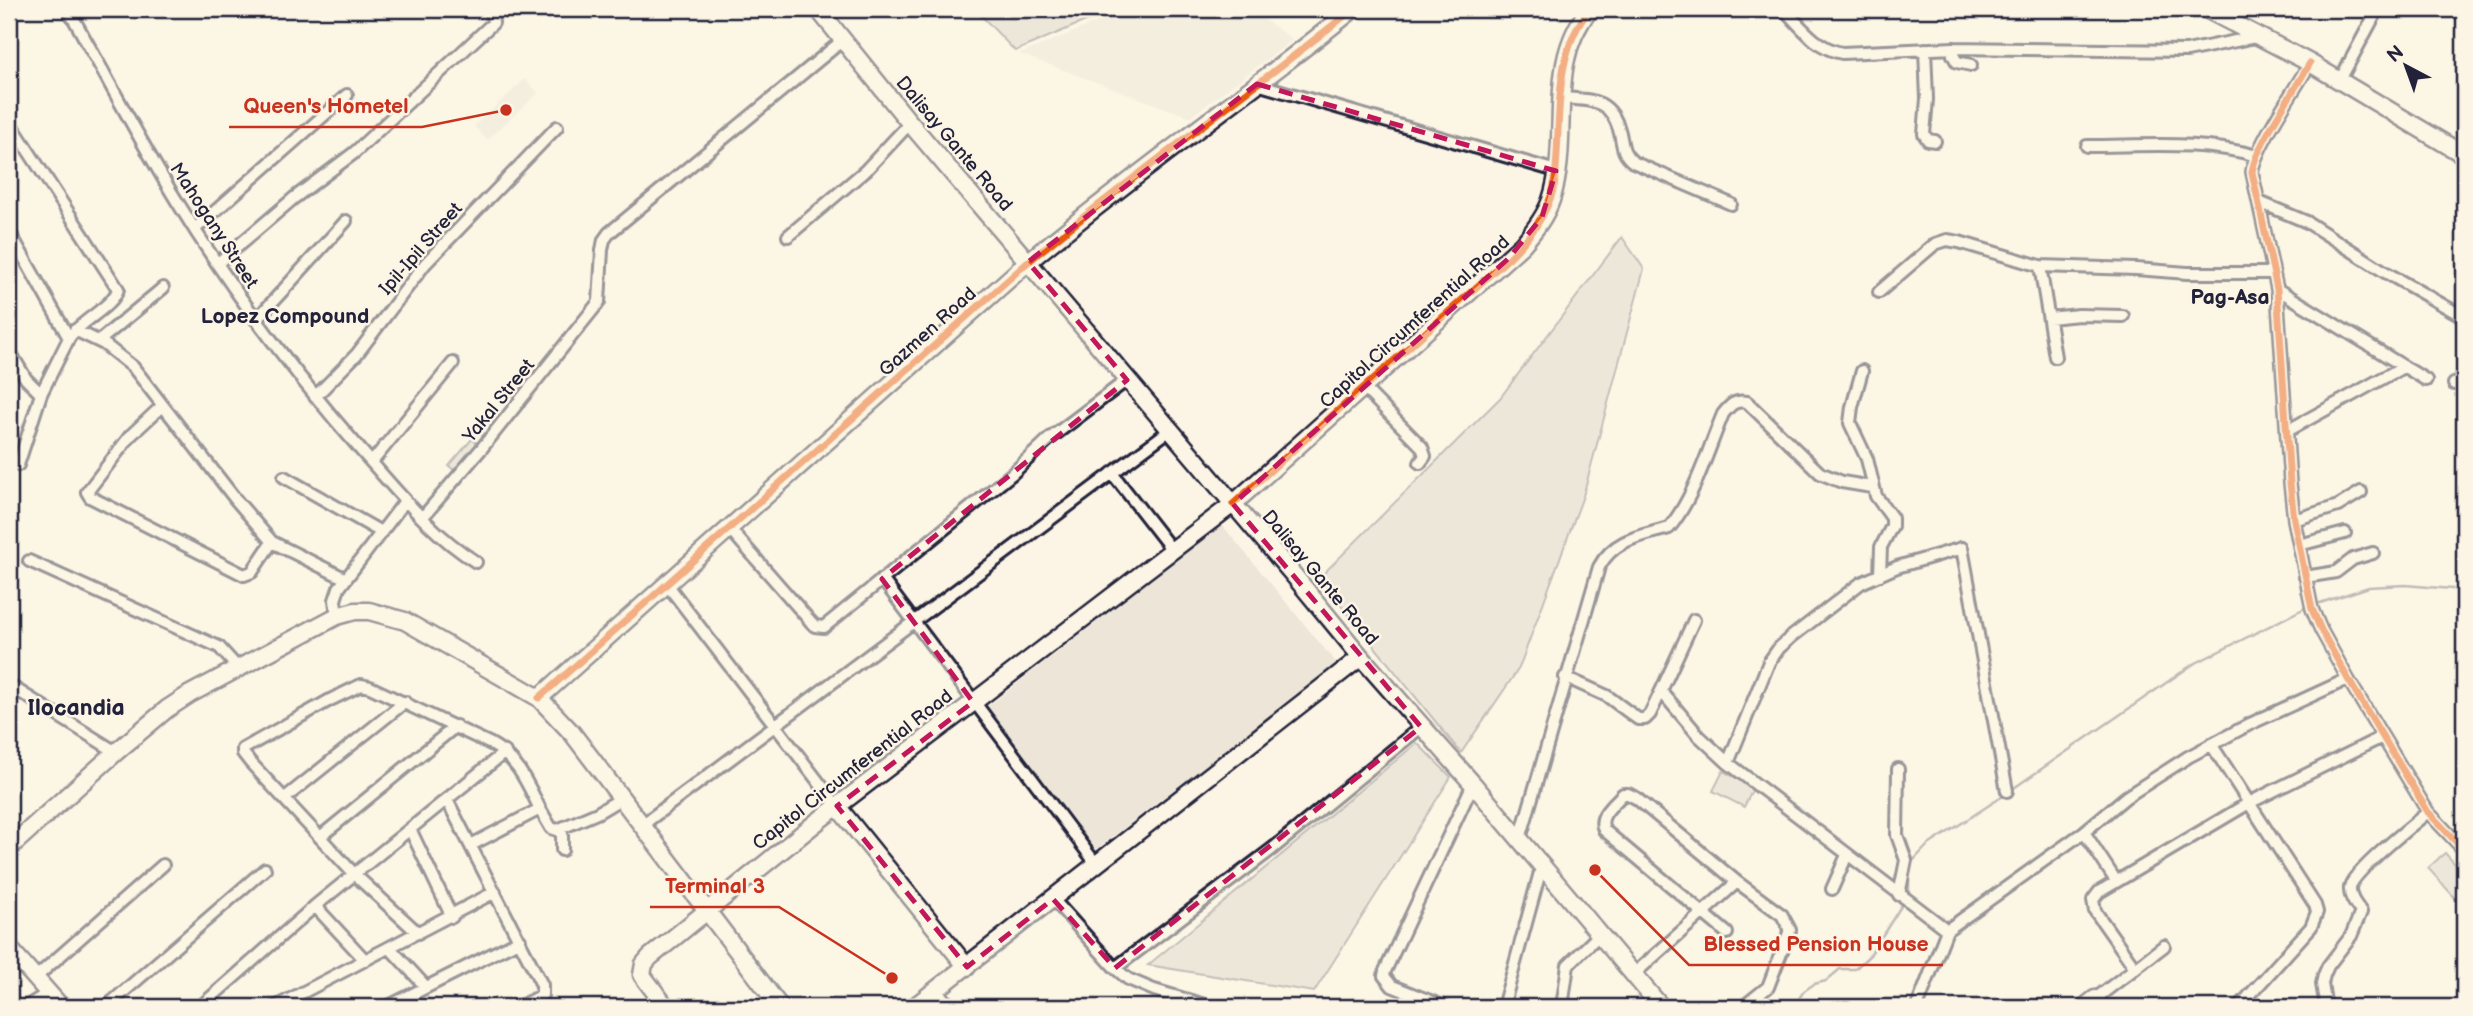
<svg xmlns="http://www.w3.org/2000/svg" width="2473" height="1016" font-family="'Balsamiq Sans',sans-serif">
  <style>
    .built { fill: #ece5d8 }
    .green { fill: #dcd6cc; stroke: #7f7c84; stroke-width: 2 }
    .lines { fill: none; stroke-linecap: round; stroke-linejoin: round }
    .stream { stroke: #78757e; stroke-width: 2.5 }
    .street-casing { stroke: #22223b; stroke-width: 16 }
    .secondary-casing { stroke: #22223b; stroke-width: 21 }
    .street { stroke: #fcf5e5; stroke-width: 10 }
    .secondary { stroke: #fcf5e5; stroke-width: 16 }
    .cycleway-casing { stroke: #fcf5e5; stroke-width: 11 }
    .cycleway { stroke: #e8590c; stroke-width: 7 }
    .marked { fill: none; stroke: #c2185b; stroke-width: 5; stroke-dasharray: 14 9; stroke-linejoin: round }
    .labels { text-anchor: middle; stroke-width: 5; stroke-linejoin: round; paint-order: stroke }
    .street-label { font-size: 19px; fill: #22223b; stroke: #fcf5e5 }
    .neighbourhood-label { font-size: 21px; font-weight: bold; fill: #22223b; stroke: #fcf5e5 }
    .quarter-label { font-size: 23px; font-weight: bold; fill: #22223b; stroke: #fcf5e5 }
    .leader { fill: none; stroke: #c8321e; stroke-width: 2.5 }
    .callout-dot { fill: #c8321e; stroke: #fcf5e5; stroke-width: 2.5 }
    .callout-label { font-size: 21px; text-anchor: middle; font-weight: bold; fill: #c8321e; stroke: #fcf5e5; stroke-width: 5; stroke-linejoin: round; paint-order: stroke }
  </style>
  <rect width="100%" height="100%" fill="#fcf5e5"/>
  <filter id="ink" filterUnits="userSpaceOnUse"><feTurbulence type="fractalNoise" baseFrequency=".0143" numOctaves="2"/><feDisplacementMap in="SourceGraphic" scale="14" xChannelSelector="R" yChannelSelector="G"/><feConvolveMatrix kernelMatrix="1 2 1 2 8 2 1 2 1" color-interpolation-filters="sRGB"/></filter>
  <g filter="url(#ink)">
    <path class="built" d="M1129,9h121l43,31 -103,77 -170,-63z
      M525,79l13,14 -51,47 -13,-14z
      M1222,525l115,139 -244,188 -110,-142z"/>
    <path class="green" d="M975,9h139l-99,42z
      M1622,237l22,32 -61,227 -64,172 -58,85 -142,-175 181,-180z
      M472,439l14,11 -23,28 -14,-12z
      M1417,743l34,34 -137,215 -166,-27z
      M1723,771l31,16 -10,20 -31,-16z
      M2445,853l19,21v17l-8,8 -28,-31z"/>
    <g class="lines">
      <path class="stream" d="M2320,603l49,-16 36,-2 59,5
        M2011,790l181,-125 113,-57
        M1910,864l17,-18 79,-52
        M1909,870v25
        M1793,1007l11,-16 10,-7 12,-3 14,-12h15l15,-14 35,-55"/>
      <g class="street-casing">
        <path id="street" d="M68,9c37,64 71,131 110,194 55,90 118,173 187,252 35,39 66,79 111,107
          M1784,9c18,19 32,39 58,44l112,-5 233,3 73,-15
          M1954,48l-1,7 4,7 14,3
          M1925,49l2,50 -3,35 4,6 7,1
          M2310,63c-14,25 -55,84 -58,109l25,117 13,194 4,37 18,89 9,21 27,49 80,133 36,38
          M2340,80l38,-71
          M1257,84l299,87
          M1560,98c31,2 51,0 60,35 3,13 2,20 13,29l98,42
          M9,121l109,168c-5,18 -38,32 -49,49l-28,56 -23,71
          M2087,146c56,0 117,-6 170,10
          M2259,202l48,20 78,50 79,45
          M195,229l152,-134
          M9,231l60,107
          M788,236l78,-66 44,-47
          M218,263l76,-65 60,-45 139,-130 -2,-14
          M2040,266l15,91
          M2277,289l149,91
          M1879,292l56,-48 12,-4 12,2 81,24 96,3 51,4h85
          M2049,318l30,-3 44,1
          M256,320l90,-99
          M75,330l29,14 29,23 103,133 36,42 74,37
          M99,341l64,-53
          M9,350l17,29 15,15
          M1862,371l-10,36 -2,16 17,36 9,37 16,22v8l-11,21 -1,28
          M2454,384l10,-4
          M1364,388l58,59 3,9 -5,7
          M315,397l42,-43 68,-90 132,-137
          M162,406l-32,30 -43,56 3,5 154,78 8,-3 20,-30
          M2287,431l116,-64
          M372,462l81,-99
          M1112,473l60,77
          M284,477l97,55
          M422,518l60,-70 117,-146 3,-52 2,-10 5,-7 234,-193
          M2294,520l44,-14 23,-14
          M729,528l82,94 4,4 9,1 189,-154 36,-34 78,-59
          M2299,545l46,-12
          M29,561l190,86 19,21
          M2305,577l31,-5 17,-13 20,-6
          M882,579l215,286
          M666,583l171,223
          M337,616l-2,-16 4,-12 66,-87
          M1694,620l-33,71 38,45 29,27 219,167
          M1565,677l42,19 31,23h7l5,-5 11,-23
          M9,685l107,67
          M2211,744l104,161 2,7 -6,15 -72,80
          M1728,763l41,-101 10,-14 11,-10 71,-55 36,-16 65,-19 45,243
          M1898,769l-1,66 9,25 -7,35
          M285,798l120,-96
          M447,800l95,185v10l-23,12
          M540,809l11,19 6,2 40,-17 25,-15
          M642,825l528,-395
          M410,829l42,88
          M2084,832l32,49
          M320,837l136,-111
          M1520,839l79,-272c15,-28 42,-31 70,-39 25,-30 39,-78 54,-114 8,-10 12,-14 24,-12l73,71 22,9 30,5
          M562,850v-22
          M1832,889l15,-34
          M1053,899l62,69 13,11 26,11 57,17
          M315,906l50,54
          M418,933l-64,-59 -104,-112 -7,-9v-4l87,-49 31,-15 9,2 121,57c27,15 36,39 49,65l-69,36
          M1727,933l-123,-103c-7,-14 9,-25 19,-36h5l8,4 101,84 45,33 8,15 -22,57 -25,20
          M390,948l36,39
          M1115,968l157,-119 149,-122
          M2135,968l-40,-57 -2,-11 6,-8 150,-89 133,-66
          M1634,974l103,-92
          M35,978l128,-113
          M936,990l15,17
          M2095,999l69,-53
          M26,1007l22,-14
          M106,1007l159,-138
          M200,1007l115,-101 190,-154
          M275,1007l220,-115
          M387,1007l133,-67
          M1445,1007l-53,-21 -8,-10 1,-5 88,-187
          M1503,1007l39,-142
          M1562,1007l6,-42 32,-31
          M1917,1007l30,-77 137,-98 42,-35 62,-40 62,-33 98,-45
          M2326,1007l-4,-23 2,-9 4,-9 23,-30 10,-24c-5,-7 -12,-15 -11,-24 2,-16 64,-64 78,-76"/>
      </g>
      <g class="secondary-casing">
        <path id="secondary" d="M818,9l92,114 386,455 65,79 112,127 188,223
          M2206,9l104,54 154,92
          M539,698l489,-436c105,-88 218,-166 325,-253
          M837,806l130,161
          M9,848l107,-96 51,-43 23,-15 147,-78 18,-5h14l36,10 134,77 33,35 208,274
          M9,948l52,59
          M666,1007l-24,-32 2,-11 6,-7 168,-136 415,-317 289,-259c12,-14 23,-28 29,-45 21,-63 -7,-136 39,-191
          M914,1007l447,-350
          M2085,1007l10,-8 6,8"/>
      </g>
      <use href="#street" class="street"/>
      <use href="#secondary" class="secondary"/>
      <g class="cycleway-casing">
        <path id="cycleway" d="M2310,63c-14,25 -55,84 -58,109l25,117 13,194 4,37 18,89 9,21 27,49 80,133 36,38
          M1233,504l276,-246c21,-21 37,-42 45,-71 9,-59 -5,-129 36,-178
          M539,698l489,-436c105,-88 218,-166 325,-253"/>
      </g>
      <use href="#cycleway" class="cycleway"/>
    </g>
  </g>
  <path d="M0 0H2473V1016H0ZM1257,84l299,87 -14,46 -33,41 -276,246 188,223 -306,241 -62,-69 -86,68 -130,-161 136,-104 -91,-123 245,-199 -99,-118z" fill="#fcf5e5" fill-opacity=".55" fill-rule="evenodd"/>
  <path class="marked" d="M1257,84l299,87 -14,46 -33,41 -276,246 188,223 -306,241 -62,-69 -86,68 -130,-161 136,-104 -91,-123 245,-199 -99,-118z"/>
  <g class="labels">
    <g class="street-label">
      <text transform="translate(955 143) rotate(50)" y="7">Dalisay Gante Road</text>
      <text transform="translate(215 225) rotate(57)" y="7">Mahogany Street</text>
      <text transform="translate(420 248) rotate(-49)" y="7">Ipil-Ipil Street</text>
      <text transform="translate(1414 321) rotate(-42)" y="7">Capitol Circumferential Road</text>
      <text transform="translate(927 331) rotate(-42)" y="7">Gazmen Road</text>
      <text transform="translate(498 400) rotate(-51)" y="7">Yakal Street</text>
      <text transform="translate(1321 577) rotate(50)" y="7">Dalisay Gante Road</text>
      <text transform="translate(852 769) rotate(-38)" y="7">Capitol Circumferential Road</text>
    </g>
    <g class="neighbourhood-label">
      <text x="2230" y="304">Pag-Asa</text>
      <text x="285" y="323">Lopez Compound</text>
    </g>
    <g class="quarter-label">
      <text x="76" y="715">Ilocandia</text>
    </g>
  </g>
  <path class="leader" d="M506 110L422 127H229M892 978L779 907H650M1595 870L1689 965H1943"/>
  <g class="callout-dot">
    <circle cx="506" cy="110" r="7"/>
    <circle cx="892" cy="978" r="7"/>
    <circle cx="1595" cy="870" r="7"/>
  </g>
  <g class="callout-label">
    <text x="326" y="113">Queen's Hometel</text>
    <text x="715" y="893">Terminal 3</text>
    <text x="1816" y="951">Blessed Pension House</text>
  </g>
  <rect width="2473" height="1016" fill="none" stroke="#fcf5e5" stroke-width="35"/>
  <rect x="18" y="18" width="2438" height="981" fill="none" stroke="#22223b" stroke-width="2.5" filter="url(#ink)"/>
  <g transform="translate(2406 66) rotate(319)" stroke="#fcf5e5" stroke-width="5" paint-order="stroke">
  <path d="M0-5L12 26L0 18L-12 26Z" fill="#22223b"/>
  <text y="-10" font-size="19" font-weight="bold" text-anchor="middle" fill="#22223b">N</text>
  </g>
</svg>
